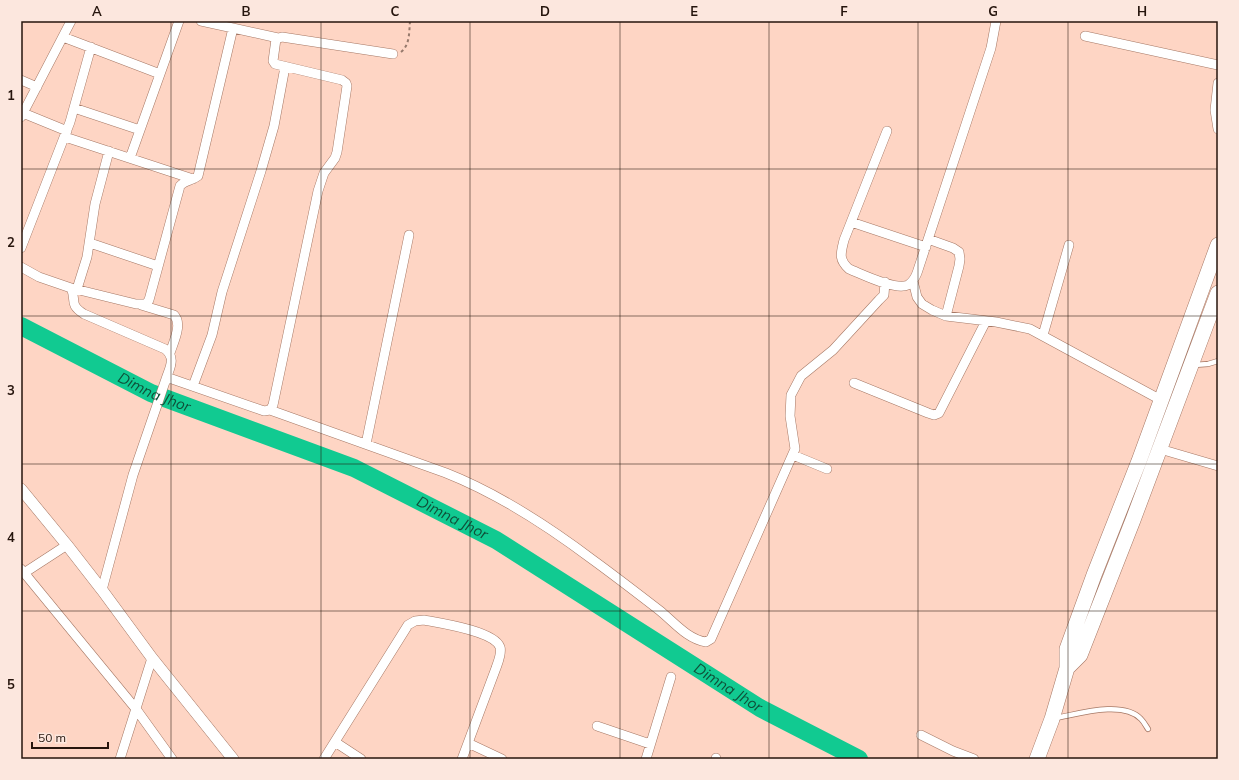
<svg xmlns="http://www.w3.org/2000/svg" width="1239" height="780" font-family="Mulish,sans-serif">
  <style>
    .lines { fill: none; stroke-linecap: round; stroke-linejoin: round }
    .river { stroke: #11ca91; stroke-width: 18 }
    .service-casing { stroke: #a67865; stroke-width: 6 }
    .minor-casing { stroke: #a67865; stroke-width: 10 }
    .tertiary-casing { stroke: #a67865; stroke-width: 12 }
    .trunk-casing { stroke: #a67865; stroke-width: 16 }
    .path { stroke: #96796c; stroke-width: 2; stroke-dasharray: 3 3; stroke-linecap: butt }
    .service { stroke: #fff; stroke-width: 4.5 }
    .minor { stroke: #fff; stroke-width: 9 }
    .tertiary { stroke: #fff; stroke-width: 11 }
    .trunk { stroke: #fff; stroke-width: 15 }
    .grid { fill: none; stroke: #26150d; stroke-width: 1; stroke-opacity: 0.55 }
    .labels { text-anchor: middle; stroke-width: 3; stroke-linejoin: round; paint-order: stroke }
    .water-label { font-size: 15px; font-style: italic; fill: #0f5039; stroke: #fce7de }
    .neatline { fill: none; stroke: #26150d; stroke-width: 1.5 }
    .grid-label { font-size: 13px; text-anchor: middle; font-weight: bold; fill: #26150d }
  </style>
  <rect width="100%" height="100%" fill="#fed5c4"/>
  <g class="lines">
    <path class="river" id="s1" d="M21,326l130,67 203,75 142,72 264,168 99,51"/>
    <g class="service-casing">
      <path id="service" d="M1194,365l14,-1 10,-3
        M1056,718c22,-4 67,-18 85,1 3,3 5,7 7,10"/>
    </g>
    <g class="minor-casing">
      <path id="minor" d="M201,21l77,17
        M1085,36l133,29
        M63,37l97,37
        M21,80l16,7
        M1218,83l-3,27 3,19
        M74,108l66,22
        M23,113l44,18
        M21,117l50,-96
        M887,131l-43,109c-3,13 -6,19 5,29 13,5 46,22 59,16 5,-3 7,-7 9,-12l74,-225 5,-27
        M65,137l128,42
        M130,158l49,-137
        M851,222l75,25
        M928,239l25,9 6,4 1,7 -1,7 -13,50
        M90,243l68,23
        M21,248l49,-126 21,-75
        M21,267l18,10 32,11c6,12 -3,16 13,26l81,35c11,9 5,18 1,30
        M913,281l4,16 5,7 10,6 14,6 50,6 34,7 131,71
        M71,288l65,16h10l3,-4 31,-114c5,-6 12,-5 18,-10l35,-148
        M77,289l10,-32 8,-53 14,-53
        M141,305l33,10c9,9 -1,28 -4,38
        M1043,335l26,-90
        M854,383l74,30 6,2 5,-2 47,-92
        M193,386l19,-51 10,-43 39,-121 13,-45 11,-59
        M270,410l176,63c53,21 102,53 147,87 22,16 44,33 66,50 15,12 28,29 47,32l5,-3 84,-190 -5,-33 1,-21 10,-19 32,-26 46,-50 5,-5 1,-13
        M366,444l43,-209
        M1160,449l58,17
        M793,455l34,14
        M21,569l115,140 36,50
        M24,573l43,-28
        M102,590l31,-115 33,-96h6l92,32 6,-1 3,-5 45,-214 6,-18 11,-15 2,-6 10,-66 -1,-3 -4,-3 -67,-16 -2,-3 3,-22 6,-2 111,17
        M597,726l53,18
        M921,735l32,16 21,8
        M335,742l26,17
        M468,743l34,16
        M120,759l32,-101
        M324,759l84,-134 7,-4 9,-1c16,3 70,11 76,27 2,6 -2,15 -4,21l-34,91
        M646,759l25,-82
        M716,759v-1"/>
    </g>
    <g class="tertiary-casing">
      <path id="tertiary" d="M21,489l46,56 35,45 50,68 81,101"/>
    </g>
    <g class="trunk-casing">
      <path id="trunk" d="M1067,668l13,-13 53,-135 85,-227
        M1037,759l15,-40 15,-51v-19l27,-74 45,-114 79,-216"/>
    </g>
    <path class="path" d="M401,52c9,-7 8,-20 9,-31"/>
    <use href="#service" class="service"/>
    <use href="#minor" class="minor"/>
    <use href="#tertiary" class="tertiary"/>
    <use href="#trunk" class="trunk"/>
  </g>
  <path class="grid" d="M171,21v738M321,21v738M470,21v738M620,21v738M769,21v738M918,21v738M1068,21v738M21,169h1197M21,316h1197M21,464h1197M21,611h1197"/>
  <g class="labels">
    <g class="water-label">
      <text dy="5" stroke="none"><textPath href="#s1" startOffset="149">Dimna Jhor</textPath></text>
      <text dy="5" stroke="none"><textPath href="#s1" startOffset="473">Dimna Jhor</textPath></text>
      <text dy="5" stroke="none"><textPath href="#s1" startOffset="797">Dimna Jhor</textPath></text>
    </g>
  </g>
  <rect width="1239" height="780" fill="none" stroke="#fce7de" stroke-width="44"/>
  <path d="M32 742v6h76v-6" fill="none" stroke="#26150d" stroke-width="2"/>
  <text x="38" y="742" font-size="12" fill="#26150d" stroke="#fce7de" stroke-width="3" paint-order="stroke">50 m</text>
  <rect x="22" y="22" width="1195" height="736" class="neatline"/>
  <g class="grid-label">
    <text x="97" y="16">A</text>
    <text x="246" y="16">B</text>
    <text x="395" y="16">C</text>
    <text x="545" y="16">D</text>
    <text x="694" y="16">E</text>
    <text x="844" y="16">F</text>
    <text x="993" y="16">G</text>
    <text x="1142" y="16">H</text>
    <text x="11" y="100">1</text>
    <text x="11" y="247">2</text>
    <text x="11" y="395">3</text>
    <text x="11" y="542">4</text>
    <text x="11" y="689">5</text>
  </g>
</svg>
